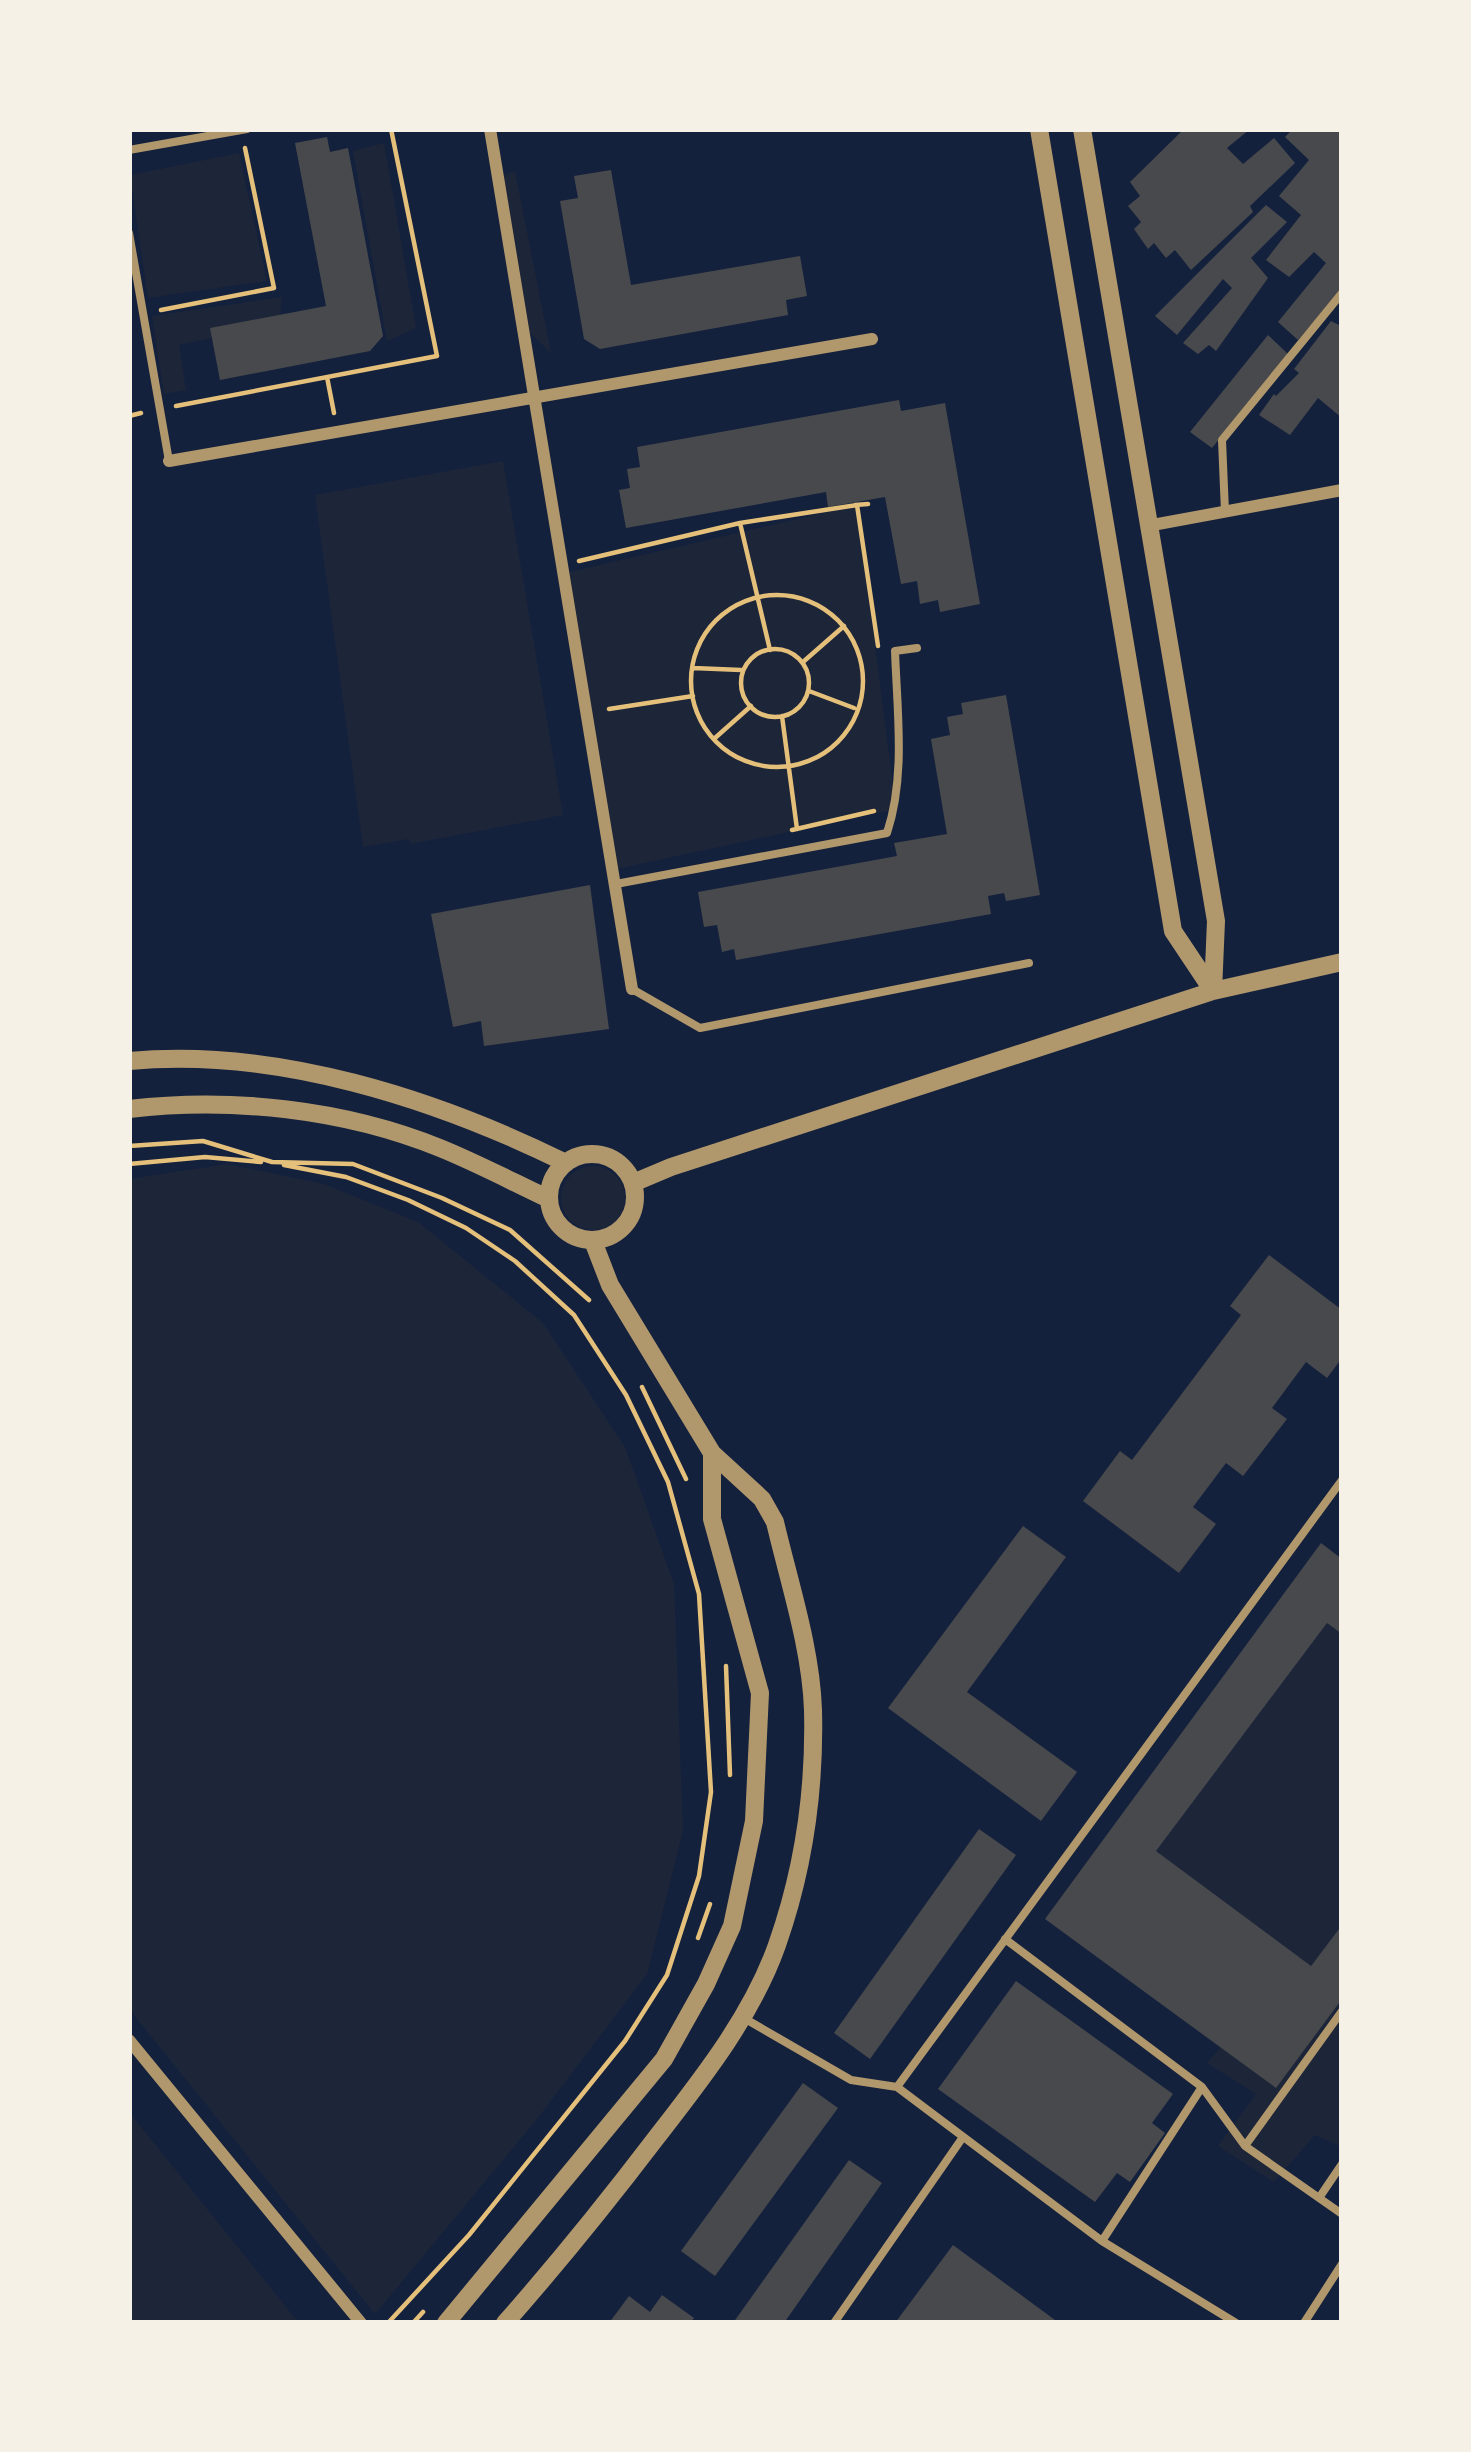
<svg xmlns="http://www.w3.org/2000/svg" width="1471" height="2452" font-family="Manrope,sans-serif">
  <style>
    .green { fill: #1d2539 }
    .building { fill: #48494c }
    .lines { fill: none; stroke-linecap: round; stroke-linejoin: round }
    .path { stroke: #e5c07b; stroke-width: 4.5 }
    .service { stroke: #b1986c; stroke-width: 8 }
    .minor { stroke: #b1986c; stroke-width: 12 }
    .tertiary { stroke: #b1986c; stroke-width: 18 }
  </style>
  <rect width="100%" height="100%" fill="#14213d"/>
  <path class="green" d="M384,143l32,185 -29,13 -34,-190z
    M239,153l28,128 -119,17 -18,-123z
    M515,171l36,182 -21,-20 -29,-157z
    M282,297l-3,27 -100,21 7,45 -22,4 -12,-78z
    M503,461l60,354 -153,29 -1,-5 -46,8 -48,-352z
    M857,505l39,304 -284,61 -51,-296z
    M227,1164l97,20 94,38 125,101 82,124 49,137 9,246 -36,144 -110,145 -162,195 -246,-305v-830z
    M561 1198a32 32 0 1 1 64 0a32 32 0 1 1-64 0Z
    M1327,1623l15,11v291l-31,41 -155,-115z
    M1342,1953v194l-27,-12 -41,47 -56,-36 38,-52 -49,-31 41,-47z
    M129,2112l170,211h-170z"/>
  <path class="building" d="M1184,129h66l-23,19 16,16 31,-26 21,25 -45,43 3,6 -62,58 -16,-20 -9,8 -12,-15 -6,6 -14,-20 7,-7 -13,-16 12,-10 -10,-14z
    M1293,129h49v160l-44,51 -20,-18 48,-59 -12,-11 -25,25 -23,-17 35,-45 -22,-19 30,-36 -24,-23z
    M327,137l3,15 18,-4 35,188 -13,15 -150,29 -10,-52 116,-22 -31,-163z
    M611,170l20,115 169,-29 7,40 -21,4 2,15 -188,34 -16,-10 -24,-138 18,-3 -4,-22z
    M1266,205l21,17 -36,36 17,20 -52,73 -7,-6 -11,9 -15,-11 49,-55 -9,-9 -46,56 -22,-19z
    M1331,321l8,4 3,-4v97l-24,-20 -28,37 -31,-20 15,-21 2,2 23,-23 -5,-4z
    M1268,335l20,19 -76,94 -22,-16z
    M899,400l2,11 44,-8 35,201 -40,8 -2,-12 -18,4 -3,-23 -16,3 -16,-87 -57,10 -2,-15 -200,36 -7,-38 11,-2 -3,-19 13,-2 -3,-20z
    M1006,695l34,200 -34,6 -2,-8 -16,3 3,18 -255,46 -2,-11 -12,3 -5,-27 -13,2 -6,-35 199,-36 -3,-13 53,-9 -16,-95 19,-4 -3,-18 16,-3 -2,-11z
    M590,885l19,144 -125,17 -3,-25 -28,6 -22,-113z
    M1269,1255l73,55v48l-15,20 -21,-16 -34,46 15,11 -44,57 -17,-13 -33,44 23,17 -37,49 -96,-72 37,-50 12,9 109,-145 -11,-9z
    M1023,1526l43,31 -99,135 110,80 -36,49 -153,-113z
    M1321,1543l21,16v75l-15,-11 -171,228 155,115 31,-41v74l-66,89 -231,-169z
    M979,1829l37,26 -146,204 -36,-26z
    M1016,1981l157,113 -21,29 13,10 -35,49 -13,-9 -22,29 -157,-113z
    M803,2083l35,25 -123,168 -34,-25z
    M849,2160l33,23 -98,140h-51z
    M953,2245l106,78h-164z
    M662,2295l32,23 -4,5h-81l20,-27 21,16z"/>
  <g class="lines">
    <path class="path" d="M161,310l113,-22 -29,-140
      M327,377l7,36
      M176,406l261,-50 -46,-227
      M129,416l12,-3
      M855,505l13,-1
      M740,523l30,127
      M579,561l161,-38 117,-18 21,141
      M691 681a86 86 0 1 1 172 0a86 86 0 1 1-172 0Z
      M741 683a34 34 0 1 1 68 0a34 34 0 1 1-68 0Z
      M803,662l41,-36
      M693,668l48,2
      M809,691l45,17
      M609,709l84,-13
      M782,716l15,113
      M715,738l36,-32
      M792,830l82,-19
      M129,1146l74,-5 69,21 81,2 89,34 68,32 79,70
      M129,1164l76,-7 56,5
      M284,1165l62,12 62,23 58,28 49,33 59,54 52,80 42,87 31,112 12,198 -12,84 -32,99 -42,66 -156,194 -81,88
      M642,1387l44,92
      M726,1666l4,109
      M698,1938l12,-34
      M413,2323l10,-11"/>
    <path class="service" d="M129,150l118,-21
      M129,233l40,228
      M1225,512l-3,-72 120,-147
      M616,884l271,-51c19,-57 10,-123 8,-182l22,-3
      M632,989l68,39 329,-65
      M1005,1939l197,148 -100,154
      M742,2017l109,63 46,7
      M1202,2087l43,59 97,68
      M1245,2146l97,-135
      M1319,2198l23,-34
      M834,2323l129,-186
      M1236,2323l-134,-82 -205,-154 445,-607
      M1304,2323l38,-59"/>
    <path class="minor" d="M490,129l142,860
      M169,461l703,-122
      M1147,526l195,-36
      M129,2040l232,283"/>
    <path class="tertiary" d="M1039,129l134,802 40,60
      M1082,129l134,792 -3,70
      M129,1061c147,-14 307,38 437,102
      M129,1109c102,-12 215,0 311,39 37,15 73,34 109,51
      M549 1197a43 43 0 1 1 86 0a43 43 0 1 1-86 0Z
      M633,1183l38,-16 542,-176 129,-29
      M446,2323l218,-264 42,-75 26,-58 22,-105 6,-128 -48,-174v-66
      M505,2323c53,-60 103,-122 151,-185 45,-58 96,-122 121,-193 26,-74 38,-156 36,-235 -2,-62 -24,-128 -38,-188l-13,-23 -50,-46 -102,-168 -17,-44"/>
  </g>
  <rect width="1471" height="2452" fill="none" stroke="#f6f1e7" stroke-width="264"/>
</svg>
